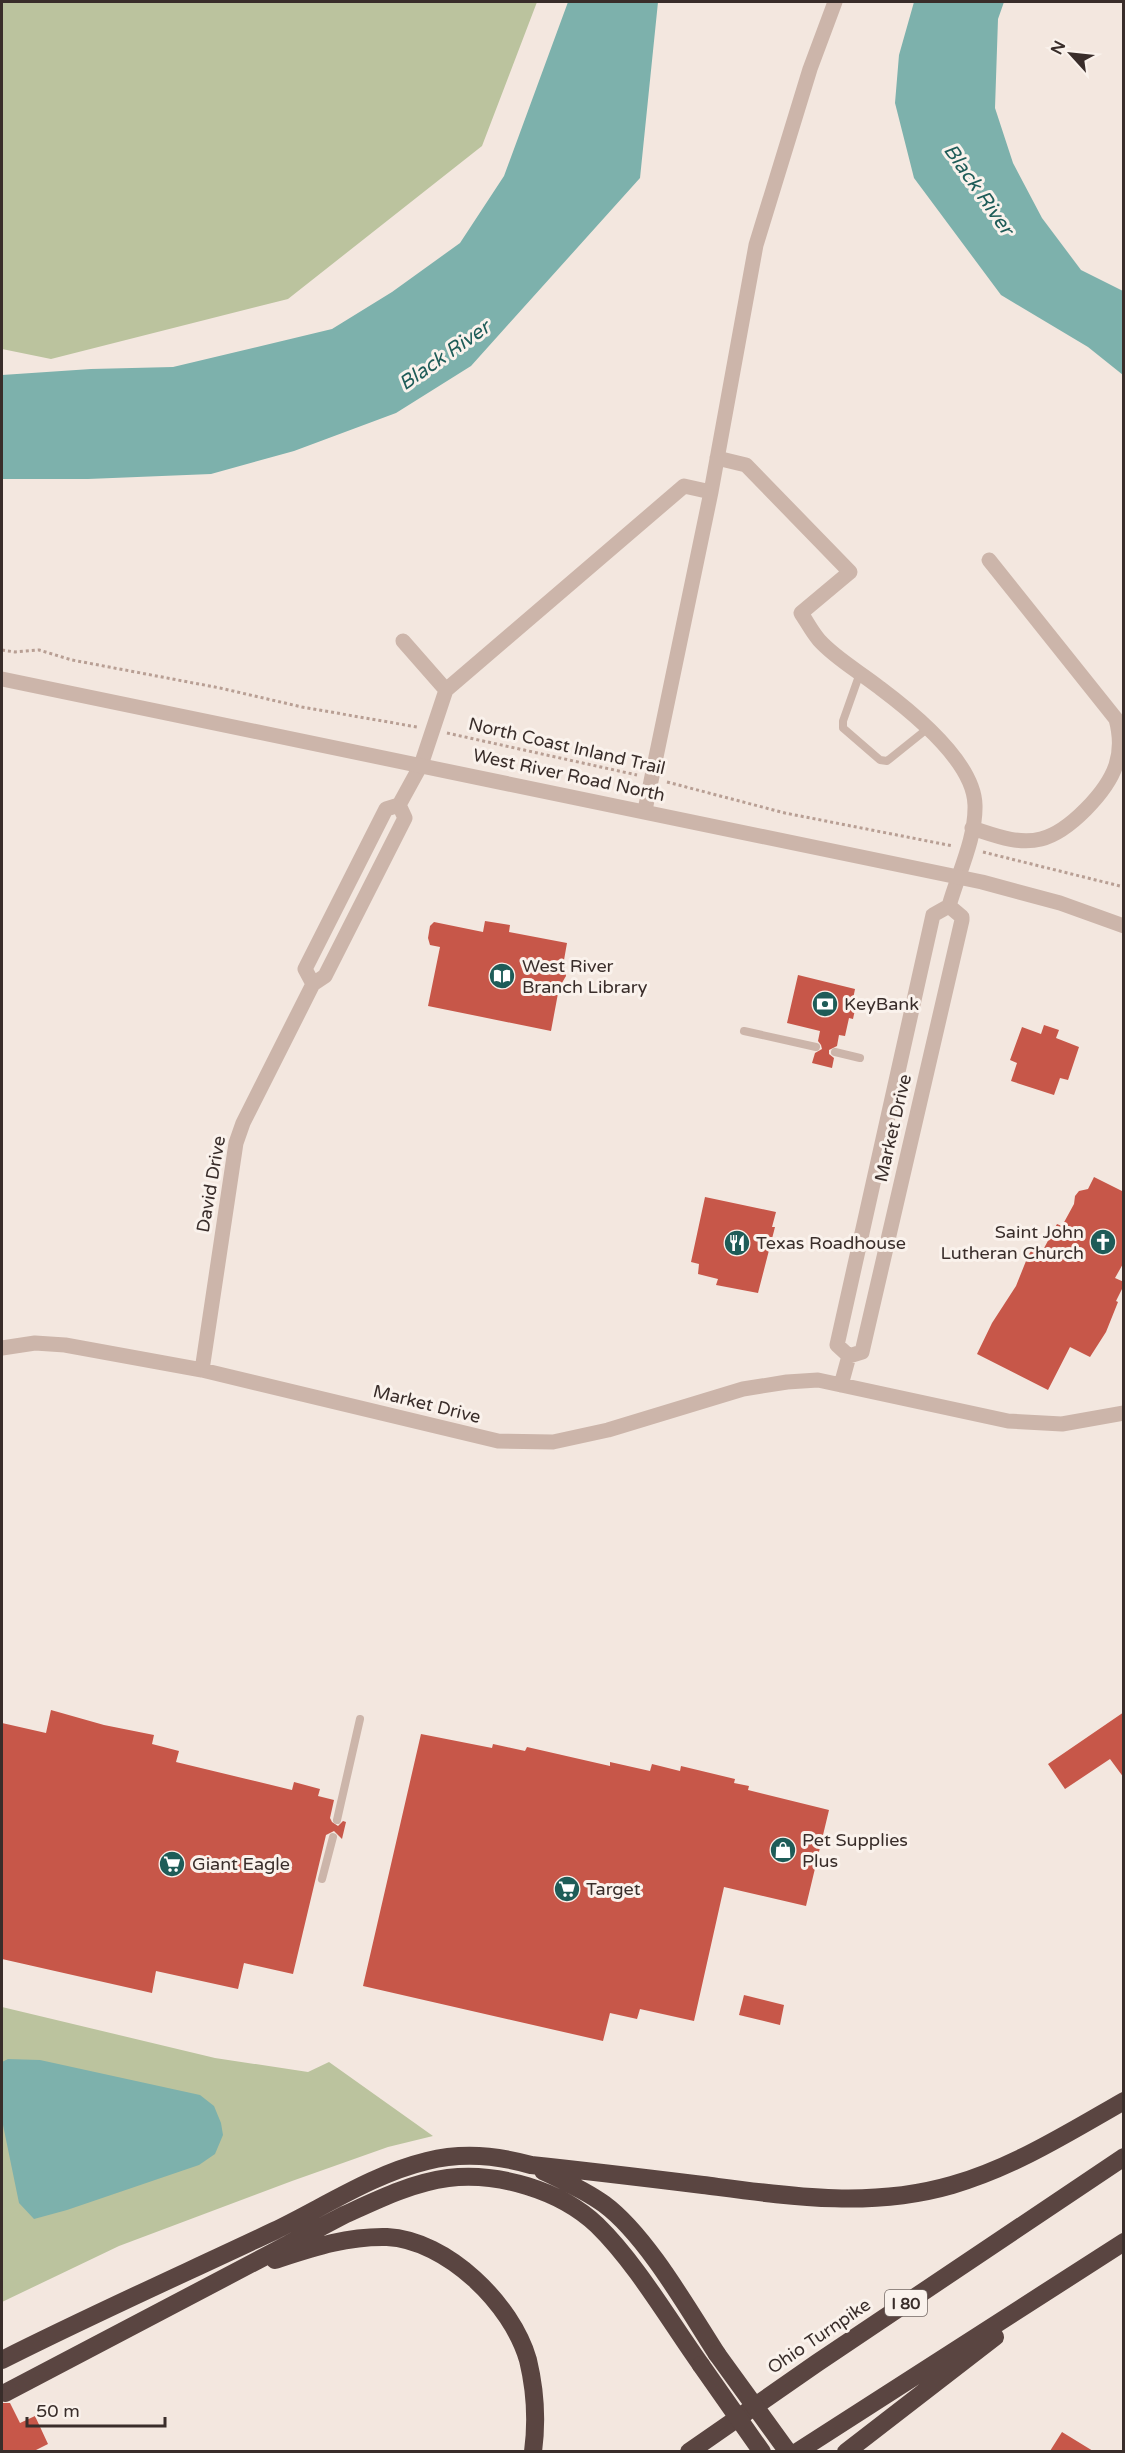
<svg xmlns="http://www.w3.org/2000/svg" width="1125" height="2453" font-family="'Varela Round',sans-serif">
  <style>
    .green { fill: #bbc39e }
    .water { fill: #7db1ac }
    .building { fill: #c75749 }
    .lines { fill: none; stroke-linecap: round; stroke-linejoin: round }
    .path { stroke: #b89f94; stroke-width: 3; stroke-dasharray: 3 3; stroke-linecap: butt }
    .service { stroke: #ccb5aa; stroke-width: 8 }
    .minor { stroke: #ccb5aa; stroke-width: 15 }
    .tertiary { stroke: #ccb5aa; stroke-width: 15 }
    .motorway { stroke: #5a4541; stroke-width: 18 }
    .motorway-bridge { stroke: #5a4541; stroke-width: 18 }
    .labels { text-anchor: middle; stroke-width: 6; stroke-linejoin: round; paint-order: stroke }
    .shield { fill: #faf2ec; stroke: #736864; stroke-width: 1.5 }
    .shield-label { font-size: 16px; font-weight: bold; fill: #392d2a }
    .street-label { font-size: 18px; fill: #392d2a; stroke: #faf2ec }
    .poi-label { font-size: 18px; fill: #392d2a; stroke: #faf2ec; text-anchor: start }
    .water-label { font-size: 20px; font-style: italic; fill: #1e5c58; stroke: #faf2ec }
  </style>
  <rect width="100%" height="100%" fill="#f3e7df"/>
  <path class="green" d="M2,2h535l-55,144 -194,153 -237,60 -49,-10z
    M2,2007l213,51 93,14 21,-10 104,74 -45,11 -96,34 -173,65 -117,56z"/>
  <path class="water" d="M568,2h90l-18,176 -169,188 -75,47 -102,38 -83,23 -123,5h-86v-104l89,-6 82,-2 159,-38 60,-37 68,-49 44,-67z
    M914,2h90l-6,17 -3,89 18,55 29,55 39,52 42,21v84l-35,-28 -87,-52 -87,-117 -19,-75 4,-48z
    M8,2059l32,1 160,35 14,11 7,17 2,12 -8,19 -16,11 -132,45 -33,9 -15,-16 -17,-83v-58z"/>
  <path class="building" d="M485,921l25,4 -1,7 58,11 -3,17 2,16 -7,12 -8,43 -123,-25 12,-59 -10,-2 -2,-7 2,-12 4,-4 49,10z
    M798,975l57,14 -3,15 4,1 -3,14 -4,-1 -4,18 -6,-1 -2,11 -8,4v4l5,4 -2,10 -20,-5 3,-10 7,-4 -1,-4 -3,-4 2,-10 -33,-8z
    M1044,1025l15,5 -3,8 23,9 -11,33 -8,-2 -6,17 -43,-14 6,-18 -7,-3 12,-33 19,7z
    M1094,1177l30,15v70l-9,16 9,4v3l-8,16 2,1 -12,30 -16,25 -20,-10 -22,43 -71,-36 15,-31 24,-37 12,-30 6,-10 9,4 14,-26 5,2 12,-22 1,-8 4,-5 9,-2z
    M705,1197l71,15 -4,15h3l-17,66 -42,-8 2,-6 -20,-5 1,-10 -8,-2z
    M51,1710l53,15 50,10 -2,9 27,7 -3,11 116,28 2,-8 26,7 -2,7 16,4 -4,18 2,4 6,4 5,-5 3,1 -4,17 -8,-8 -8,4 -33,139 -49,-11 -6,26 -82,-18 -4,22 -150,-34v-236l44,10z
    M1124,1712v66l-14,-19 -45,30 -17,-25z
    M421,1734l71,14 1,-4 32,7 2,-4 83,19v-4l40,9 2,-7 28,7 1,-5 54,13 -1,4 15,3 -1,4 81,20 -23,96 -82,-19 -30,134 -54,-12 -3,10 -27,-6 -7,28 -240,-55z
    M744,1995l40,10 -4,20 -41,-10z
    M2,2403h8l10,20 15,-7 13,28 -14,7h-32z
    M1062,2432l31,19h-43z"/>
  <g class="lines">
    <path class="path" d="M2,650l13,2 24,-2 33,10 148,28 82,19 115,20
      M447,733l190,42
      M667,782l118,31 168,33
      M983,852l141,35"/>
    <path class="service" d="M860,673l-17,48v7l37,32 7,1 40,-32
      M744,1031l72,16
      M835,1052l25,6
      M337,1820l23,-101
      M322,1879l11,-42"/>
    <path class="minor" d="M717,458l29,7 104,107 -49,41c6,9 11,19 18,27 17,19 41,32 61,48 32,24 94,74 95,117 1,33 -17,69 -26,101
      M446,690l238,-204 27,6
      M399,805l22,-40 25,-75 -43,-49
      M645,810l66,-318 45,-247 54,-176 25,-67
      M972,828c22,7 46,17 69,11 28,-7 66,-47 75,-74 5,-15 4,-31 0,-46l-127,-159
      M949,906l13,11v3l-100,432 -13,4 -12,-11 96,-430z
      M2,1348l33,-5 30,2 137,25 296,71 55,1 55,-12 135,-41 44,-7 31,-2 190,41 54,3 62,-11
      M202,1370l34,-227 7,-20 70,-139 12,-8 80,-158 -6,-13 -13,4 -81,160 8,15
      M841,1385l8,-29"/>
    <path class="tertiary" d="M2,679l980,203 78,21 64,23"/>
    <path class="motorway" d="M543,2171c21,10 42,19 61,33 42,31 84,105 113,150
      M275,2260c37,-12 72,-24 112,-23 60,3 125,67 141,123 7,29 9,62 5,92
      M2,2360c89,-45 181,-86 272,-129 50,-24 99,-57 153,-70 36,-9 69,-6 104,4 57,6 115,13 172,20 84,11 166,24 249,0 62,-18 116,-52 172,-84
      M5,2393l339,-178c33,-15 67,-32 104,-37 50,-6 112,12 149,47 39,38 72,95 104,140
      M689,2452l128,-89 307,-206
      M797,2452l327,-210
      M846,2452l149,-115"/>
    <path class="motorway-bridge" d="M717,2354l71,98
      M701,2365l61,87"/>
  </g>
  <defs>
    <g id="library-disc" transform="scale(1.35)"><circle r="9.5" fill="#1e5c58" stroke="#faf2ec"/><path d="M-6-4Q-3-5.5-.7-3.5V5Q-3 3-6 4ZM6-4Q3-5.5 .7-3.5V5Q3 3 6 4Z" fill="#fff"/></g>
    <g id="bank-disc" transform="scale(1.35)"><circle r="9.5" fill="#1e5c58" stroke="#faf2ec"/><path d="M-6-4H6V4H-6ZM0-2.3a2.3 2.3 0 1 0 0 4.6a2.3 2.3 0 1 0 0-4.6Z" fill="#fff"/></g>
    <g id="church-disc" transform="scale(1.35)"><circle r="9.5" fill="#1e5c58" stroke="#faf2ec"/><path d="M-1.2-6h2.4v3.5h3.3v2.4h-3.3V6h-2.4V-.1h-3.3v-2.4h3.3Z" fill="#fff"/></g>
    <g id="restaurant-disc" transform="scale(1.35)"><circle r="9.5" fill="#1e5c58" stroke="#faf2ec"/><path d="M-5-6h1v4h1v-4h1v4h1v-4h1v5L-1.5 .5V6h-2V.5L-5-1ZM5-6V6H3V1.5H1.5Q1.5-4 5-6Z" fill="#fff"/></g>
    <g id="shop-disc" transform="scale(1.35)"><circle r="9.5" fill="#1e5c58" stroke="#faf2ec"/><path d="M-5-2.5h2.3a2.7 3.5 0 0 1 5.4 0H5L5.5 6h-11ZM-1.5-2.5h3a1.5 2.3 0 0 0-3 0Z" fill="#fff"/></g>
    <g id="supermarket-disc" transform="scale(1.35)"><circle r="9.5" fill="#1e5c58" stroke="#faf2ec"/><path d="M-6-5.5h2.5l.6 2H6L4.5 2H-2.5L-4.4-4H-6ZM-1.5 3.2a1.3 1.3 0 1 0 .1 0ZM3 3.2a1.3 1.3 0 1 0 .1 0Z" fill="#fff"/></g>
  </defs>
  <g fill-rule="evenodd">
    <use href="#library-disc" x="502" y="976"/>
    <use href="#bank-disc" x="825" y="1004"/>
    <use href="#church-disc" x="1103" y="1242"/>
    <use href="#restaurant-disc" x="737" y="1243"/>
    <use href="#shop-disc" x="783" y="1850"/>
    <use href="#supermarket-disc" x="172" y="1864"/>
    <use href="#supermarket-disc" x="567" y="1889"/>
  </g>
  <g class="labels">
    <rect class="shield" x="885" y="2290" width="42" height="26" rx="4.5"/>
    <g class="shield-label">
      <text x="906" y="2309">I 80</text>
    </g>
    <g class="street-label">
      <text transform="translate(567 746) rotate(13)" y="6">North Coast Inland Trail</text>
      <text transform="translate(569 775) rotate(12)" y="6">West River Road North</text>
      <text transform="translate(893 1128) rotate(-77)" y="6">Market Drive</text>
      <text transform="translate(211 1184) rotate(-80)" y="6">David Drive</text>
      <text transform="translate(427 1404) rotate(14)" y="6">Market Drive</text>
      <text transform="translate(819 2336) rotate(-34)" y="6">Ohio Turnpike</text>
    </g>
    <g class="poi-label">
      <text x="522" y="972">West River<tspan x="522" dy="21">Branch Library</tspan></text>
      <text x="844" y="1010">KeyBank</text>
      <text x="1084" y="1238" text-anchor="end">Saint John<tspan x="1084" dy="21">Lutheran Church</tspan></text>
      <text x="756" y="1249">Texas Roadhouse</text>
      <text x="802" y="1846">Pet Supplies<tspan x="802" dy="21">Plus</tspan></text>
      <text x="192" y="1870">Giant Eagle</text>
      <text x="586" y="1895">Target</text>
    </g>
    <g class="water-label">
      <text transform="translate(979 189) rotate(55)" y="7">Black River</text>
      <text transform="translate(444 355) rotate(-35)" y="7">Black River</text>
    </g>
  </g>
  <rect width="1125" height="2453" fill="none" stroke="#392d2a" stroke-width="6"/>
  <g transform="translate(1071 54) rotate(297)" stroke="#faf2ec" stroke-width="4.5" paint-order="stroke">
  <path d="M0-4.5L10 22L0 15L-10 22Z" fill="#392d2a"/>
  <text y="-9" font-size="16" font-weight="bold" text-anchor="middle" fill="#392d2a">N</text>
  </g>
  <path d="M27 2417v9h138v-9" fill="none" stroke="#392d2a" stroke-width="3"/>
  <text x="36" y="2417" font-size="18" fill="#392d2a" stroke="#faf2ec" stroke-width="4.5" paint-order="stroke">50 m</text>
</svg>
